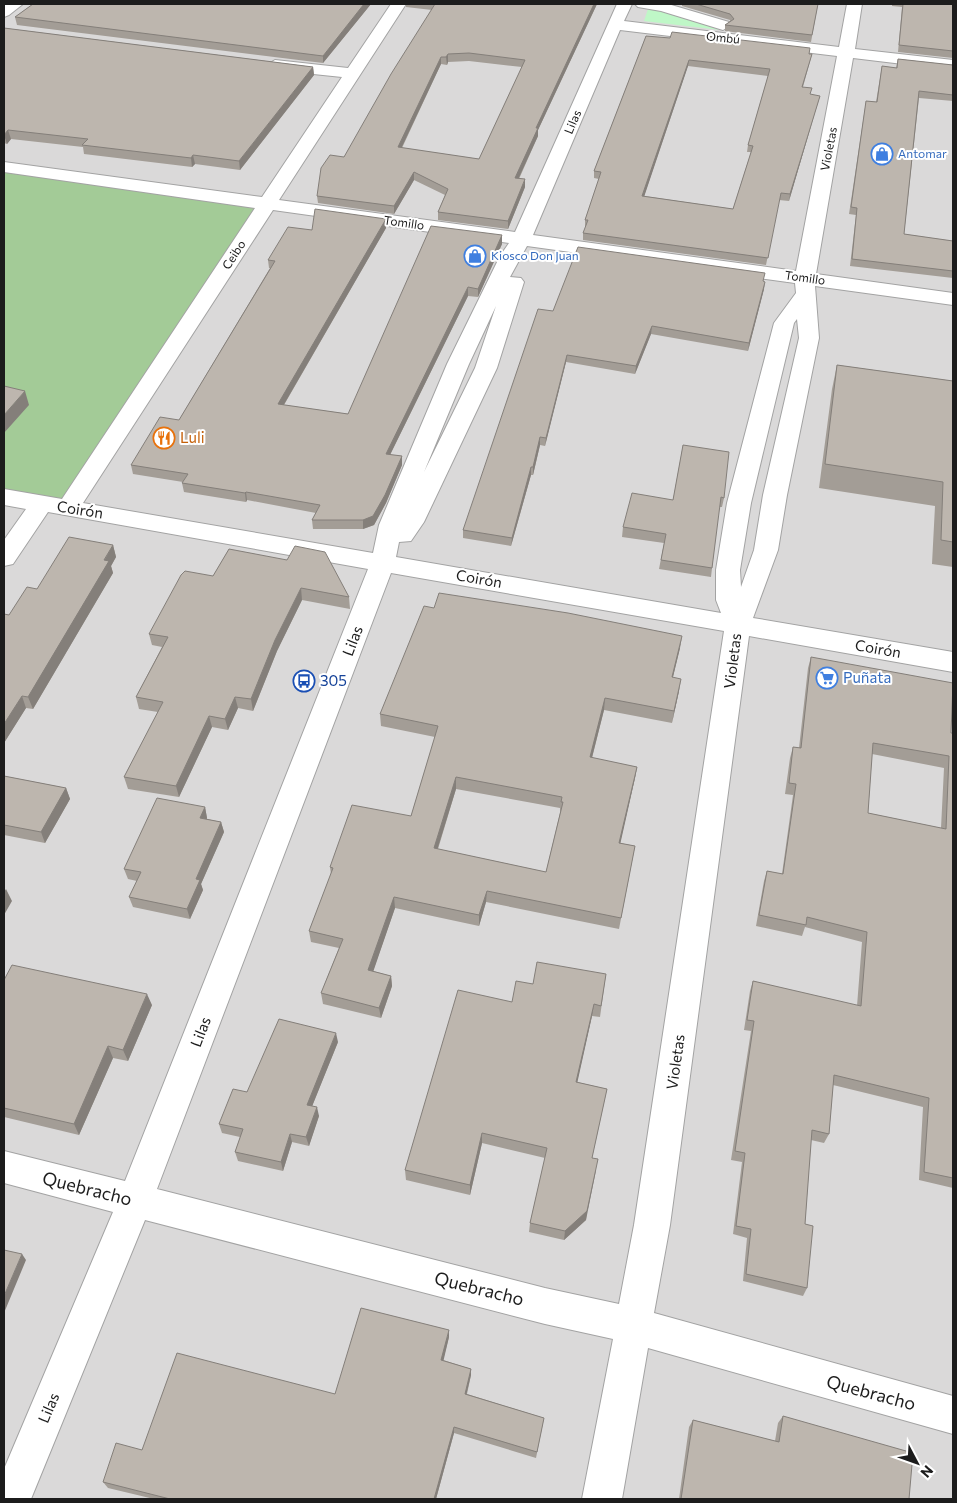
<svg xmlns="http://www.w3.org/2000/svg" width="957" height="1503" font-family="Commissioner,sans-serif">
  <style>
    .residential { fill: #dad9d9 }
    .forest { fill: #a3cb97 }
    .park { fill: #bff7c7 }
    .lines { fill: none; stroke-linecap: round; stroke-linejoin: round }
    .minor-casing { stroke: #a3a3a3; stroke-width: 2 }
    .minor { fill: #fff; fill-rule: evenodd }
    .wall { fill: #a39d96; fill-rule: evenodd }
    .shaded-wall { fill: #847f7a }
    .building { fill: #bdb6ae; stroke: #847f7a; fill-rule: evenodd }
    .labels { text-anchor: middle; stroke-width: 4; stroke-linejoin: round; paint-order: stroke }
    .far-street-label { font-size: 12px; fill: #1c1c1c; stroke: #fff }
    .far-shop-label { font-size: 12px; fill: #366cbe; stroke: #fff; text-anchor: start }
    .food-label { font-size: 15px; fill: #c56008; stroke: #fff; text-anchor: start }
    .street-label { font-size: 15px; fill: #1c1c1c; stroke: #fff }
    .shop-label { font-size: 15px; fill: #366cbe; stroke: #fff; text-anchor: start }
    .transit-label { font-size: 15px; fill: #164399; stroke: #fff; text-anchor: start }
    .near-street-label { font-size: 18px; fill: #1c1c1c; stroke: #fff }
  </style>
  <rect width="100%" height="100%" fill="#edeae1"/>
  <path class="residential" d="M4,4h949v1495h-949z"/>
  <path class="forest" d="M4,167l263,37 -198,303 -65,-10z"/>
  <path class="park" d="M648,9l17,3 55,18 -76,-9z"/>
  <g class="lines">
    <g class="minor-casing">
      <path id="minor" d="M5,4h18l-14,11 -5,2z
        M391,4h15l-127,196 236,32 102,-228h15l-8,17 215,26 8,-43h15l-7,45 98,11v10l-100,-12 -37,216 137,19v12l-138,-19 4,52 -32,157 -9,55 -25,68 200,34v20l-204,-36 -79,589 -16,88 299,83v38l-305,-86 -26,151h-40l31,-160 -68,-15 -400,-104 -114,279h-27v-30l109,-257 -109,-29v-32l121,30 243,-612 -320,-57 -35,52 -9,2v-26l22,-31 -22,-4v-16l58,10 193,-291 -251,-36v-10l258,35 80,-120 -67,-7 -8,-5 8,-5 73,8zM620,30l217,26 -41,215 -263,-36zM273,210l236,33 -9,13 -53,108 -68,161 -6,28 -290,-50zM527,246l268,37 1,10 -22,30 -47,180 -11,67v30l5,13 -325,-56 3,-15 12,-1 13,-19 73,-154 27,-86 -3,-4 -11,-1zM496,306l-21,62 -51,104 45,-108zM797,319l2,19 -36,157 -9,55 -13,37 -1,-17 11,-67 43,-180zM391,573l333,58 -90,594 -15,79 -74,-16 -388,-99z
        M635,4h33l61,18 2,3 -8,5 -62,-19 -23,-4z"/>
    </g>
    <use href="#minor" class="minor"/>
  </g>
  <path class="wall" d="M33,4h338l-48,59 -306,-38 -2,-8z
    M376,4h13l-1,1z
    M406,4h191l-59,126v6l-19,43 6,8 -17,42 -70,-9v-8l7,-17 -31,-15 -20,34 -76,-11 -1,-7 27,-39 88,-147 -26,-3zM469,61l53,6 -43,92 -77,-11 39,-84 6,1 1,-3z
    M682,4h136l-7,38 -86,-11v-6l5,-4v-1l-48,-14z
    M892,4h61v54l-55,-6 4,-45 -10,-1z
    M4,28l309,39 1,8 -74,95 -45,-6 -3,3 -108,-13 -1,-7 -72,-8 -4,5 -3,-1z
    M646,36l166,18 -9,33 15,15 -29,99 -10,-1 -13,65 -183,-25v-7l3,-6 -1,-1v-6l14,-41 -5,-1v-7zM688,66l80,10 -20,69 -1,7h4l-18,57 -89,-13z
    M898,59l55,6v36l-34,-3 -15,136 49,7v37l-103,-12 6,-51 -7,-1 17,-113 10,1 6,-36 14,2z
    M386,219v9l-102,177 64,9 154,-179v9l-24,53 -10,-1 -78,159 12,1v9l-16,38 -12,22 -11,4h-50l-1,-9 4,-7 -69,-13 -1,2 -62,-10 -2,-9 1,-1 -50,-8 -2,-9 48,-45 91,-152h-1l-1,-8 44,-30z
    M763,281l1,8 -16,62 -97,-17 -16,40 -69,-12 -21,84 -5,-1 -7,30h-2l-20,71 -48,-8v-8l90,-219z
    M837,365l116,16v186l-21,-3 3,-58 -116,-18 13,-99z
    M683,445l41,53 -2,9h-3l-8,70 -52,-8 5,-26 -42,-6 1,-10 50,-27z
    M113,545l3,12 -5,9 2,7 -80,136 -7,-1 -22,35 5,-128 28,-26z
    M229,549l120,48 1,12 -48,-9 -25,51 -24,60 -15,-3 -10,22 -16,-3 -33,70 -51,-8 -4,-12 34,-65 -19,-3 -3,-12 26,-50 -10,-2 -3,-11 64,-58z
    M680,648l-7,29 6,14 -7,32 -68,-13 -12,48 45,9 -2,11 -15,65 15,3 -16,83 -133,-27 -7,24 -84,-18 -22,63 18,5 1,10 -11,32 -58,-14 -2,-11 18,-45 -28,-6 -2,-11 22,-57 -1,-7 81,-51 24,-79 -54,-11 -1,-12zM456,789l104,19v5l-14,59 -108,-23z
    M811,657l140,76h2v455l-34,-8 4,-73 -90,-22 -4,49 -5,9 -13,-3 -6,84 2,64 -4,8 -60,-15 4,-43 -14,-4 9,-72 -11,-2 20,-129 -7,-1 6,-39 3,-10 104,25 5,-64 -57,-15 -3,9 -46,-10 8,-45 3,-10 15,3 11,-79 -8,-1 5,-36 3,-11 6,1 9,-80zM872,754l72,14 -3,60 -73,-15z
    M4,776l62,12 4,11 -25,44 -41,-8z
    M205,807l2,11v1l14,3 3,10 -23,52 2,6 -13,29 -57,-12 -4,-10 8,-16 -9,-2 -4,-10z
    M606,974l-6,43 -8,-1 -15,66 30,7 -15,69 -6,62 -22,20 -35,-8 1,-9 15,-65 -63,-15 -12,52 -64,-15 -1,-10 107,-168 21,-18z
    M4,980l148,25 -24,56 -15,-3 -34,77 -75,-18z
    M338,1042l-26,64 7,10 -10,30 -17,-4 -9,29 -45,-10 -3,-9 5,-15 -18,-4 -3,-9 28,-32z
    M449,1337l-6,23 28,9v6l-4,19 77,24 -8,40 -82,-25 -18,66h-282l-46,-11 -5,-6 39,-32 193,-56z
    M783,1416l126,83h-230l10,-72 4,-7 82,21 3,-18z"/>
  <path class="shaded-wall" d="M364,4h7l-48,59v-7z
    M594,4h3l-59,126v6l-23,50v-8l21,-50z
    M448,54v8l-1,3 -1,-8z
    M441,57v7l-43,91v-8z
    M689,60l-1,6 -46,137v-7z
    M313,67l1,8 -74,95 -1,-9z
    M820,96l-2,6 -29,99 1,-7z
    M8,130l3,9 -4,5 -3,-9z
    M193,155l2,9 -3,3 -1,-9z
    M414,172v8l-20,34v-8z
    M525,179v8l-17,42v-8z
    M386,219v9l-107,185 -1,-9z
    M502,235v9l-24,53v-8z
    M765,282l-1,7 -16,62 1,-8z
    M468,287v9l-82,167v-9z
    M652,326l-1,8 -16,40 1,-8z
    M567,355l-1,7 -21,84 1,-8z
    M25,391l4,14 -25,28v-18z
    M540,437v8l-7,30v-8z
    M402,456v9l-16,38 -12,22 -11,4v-9z
    M531,467v8l-20,71 1,-8z
    M246,492l1,8 -1,2 -1,-9z
    M113,545l3,12 -5,9 2,7 -80,136 -5,-12z
    M301,588l1,12 -25,51 -24,60 -2,-12 24,-59z
    M682,636l-2,12 -10,41 2,-12z
    M681,679l-2,12 -7,32 2,-12z
    M22,696l4,12 -22,35v-19z
    M235,697l3,11 -10,22 -3,-11z
    M605,698l-1,12 -15,59 1,-12z
    M209,716l3,11 -33,70 -3,-11z
    M637,767l-2,11 -17,76 1,-11z
    M456,777v12l-22,71v-12z
    M66,788l4,11 -25,44 -4,-11z
    M205,807l2,11 -5,11 -2,-11z
    M221,822l3,10 -23,52 2,6 -13,29 -3,-10 9,-30z
    M6,889l6,12 -8,14v-23z
    M487,891l-1,11 -7,24v-11z
    M394,897l1,11 -25,73 -2,-11z
    M391,976l1,10 -11,32 -2,-10z
    M147,994l5,11 -24,56 -5,-11z
    M594,1004l-2,12 -17,77 1,-11z
    M336,1033l2,9 -29,72 -2,-9z
    M108,1046l5,12 -34,77 -5,-11z
    M317,1107l2,9 -10,30 -3,-9z
    M482,1133v10l-12,52v-10z
    M290,1134l2,8 -9,29 -2,-9z
    M596,1170l-10,50 -22,20 1,-9z
    M22,1254l4,6 -22,53v-17z
    M449,1330v7l-7,30 -1,-7z
    M471,1369v6l-6,25v-6z
    M454,1427v6l-18,66h-2z"/>
  <path class="building" d="M33,4h331l-41,52 -308,-39z
    M435,4h159l-58,124h2l-23,50 10,1 -17,42 -70,-9 10,-23 -34,-17 -20,34 -77,-10 4,-28 9,-13 14,2 47,-83zM469,53l56,7 -46,99 -81,-12 43,-90h5l2,-3z
    M696,4h122l-6,31 -87,-10 9,-6 -4,-5z
    M903,4h50v47l-54,-6z
    M4,28l309,39 -74,94 -46,-6 -2,3 -109,-13 6,-6 -80,-9 -4,5z
    M672,32l138,16 -1,6h3l-10,33 10,1 -2,6 10,2 -30,98 -9,-1 -13,65 -185,-25 5,-13h-3l16,-48 -7,-1 52,-135 24,2zM689,60l81,9 -22,76 5,1 -20,63 -91,-13z
    M898,59l55,6v30l-34,-4 -15,143 49,7v30l-101,-12 5,-51 -6,-1 15,-106 11,1 5,-36 15,2z
    M315,209l71,10 -108,185 70,10 83,-188 71,9 -24,54 -10,-2 -82,167 16,2 -17,39 -12,21 -10,4h-51l8,-15 -74,-13 -1,1 -63,-10 6,-9 -57,-9 29,-48 19,3 96,-159 -7,-1 20,-33 24,3z
    M578,247l187,26 -2,8 2,1 -16,61 -97,-17 -16,40 -69,-11 -21,83 -6,-1 -7,30h-2l-19,71 -49,-8 75,-221 15,2z
    M837,365l116,16v161l-12,-2 2,-58 -118,-18z
    M4,386l21,5 -21,24z
    M683,445l46,7 -5,46 -3,-1 -9,71 -51,-8 5,-26 -43,-7 9,-34 41,7z
    M69,537l44,8 -9,15 5,1 -81,136 -6,-1 -18,28v-110l5,1 18,-28 10,2z
    M295,546l30,6 24,45 -48,-9 -26,52 -24,59 -16,-2 -10,22 -16,-3 -33,70 -52,-9 39,-75 -27,-5 32,-60 -19,-3 32,-59 4,-4 28,5 16,-27 58,11z
    M439,593l129,20 114,23 -10,41 9,2 -7,32 -69,-13 -15,59 47,10 -18,76 16,3 -14,72 -134,-27 -8,24 -85,-18 -26,73 23,6 -12,32 -58,-15 22,-54 -34,-8 24,-63 -3,-1 22,-62 59,11 27,-90 -58,-12 44,-108 10,2zM456,777l106,20 -1,5h2l-17,70 -112,-24z
    M811,657l142,26 -2,50h2v445l-29,-6 5,-74 -95,-23 -5,59 -17,-4 -7,94 8,2 -6,62 -61,-14 5,-45 -15,-3 9,-73 -10,-2 19,-130 -7,-1 6,-39 108,25 6,-74 -60,-15 -1,8 -47,-10 8,-44 16,3 13,-90 -7,-1 4,-36 8,1zM873,743l76,13 -3,73 -78,-16z
    M4,776l62,12 -25,44 -37,-7z
    M157,798l48,9 -5,11 21,4 -25,57 4,1 -13,29 -58,-12 12,-25 -17,-3z
    M537,962l69,12 -5,32 -7,-2 -18,78 31,7 -15,69 6,1 -11,52 -22,20 -35,-8 17,-75 -65,-15 -12,52 -65,-15 53,-180 54,12 4,-21 17,3z
    M12,965l135,29 -24,56 -15,-4 -34,78 -70,-16v-128z
    M279,1019l57,14 -29,72 10,2 -11,30 -16,-3 -9,28 -46,-10 8,-23 -24,-5 14,-35 14,3z
    M4,1250l18,4 -18,42z
    M361,1308l88,22 -8,30 30,9 -6,25 79,24 -7,34 -83,-25 -20,72h-264l-67,-17 13,-39 26,7 35,-97 158,41z
    M783,1416l130,37 -4,46h-228l12,-79 86,22z"/>
  <defs>
    <g id="shop-ring" transform="scale(1.125)"><circle r="9.5" fill="#fff" stroke="#3f7fe0" stroke-width="1.5"/><path d="M-5-2.5h2.3a2.7 3.5 0 0 1 5.4 0H5L5.5 6h-11ZM-1.5-2.5h3a1.5 2.3 0 0 0-3 0Z" fill="#3f7fe0"/></g>
    <g id="restaurant-ring" transform="scale(1.125)"><circle r="9.5" fill="#fff" stroke="#e8710a" stroke-width="1.5"/><path d="M-5-6h1v4h1v-4h1v4h1v-4h1v5L-1.5 .5V6h-2V.5L-5-1ZM5-6V6H3V1.5H1.5Q1.5-4 5-6Z" fill="#e8710a"/></g>
    <g id="supermarket-ring" transform="scale(1.125)"><circle r="9.5" fill="#fff" stroke="#3f7fe0" stroke-width="1.5"/><path d="M-6-5.5h2.5l.6 2H6L4.5 2H-2.5L-4.4-4H-6ZM-1.5 3.2a1.3 1.3 0 1 0 .1 0ZM3 3.2a1.3 1.3 0 1 0 .1 0Z" fill="#3f7fe0"/></g>
    <g id="bus-ring" transform="scale(1.125)"><circle r="9.5" fill="#fff" stroke="#1a4fb4" stroke-width="1.5"/><path d="M-5-6H5V4H4V6H2V4H-2V6H-4V4H-5ZM-3.5-4V0h7V-4ZM-3.5 1.2v1.5H-2V1.2ZM2 1.2v1.5H3.5V1.2Z" fill="#1a4fb4"/></g>
  </defs>
  <g fill-rule="evenodd">
    <use href="#shop-ring" x="882" y="154"/>
    <use href="#shop-ring" x="475" y="256"/>
    <use href="#restaurant-ring" x="164" y="438"/>
    <use href="#supermarket-ring" x="827" y="678"/>
    <use href="#bus-ring" x="304" y="681"/>
  </g>
  <g class="labels">
    <g class="far-street-label">
      <text transform="translate(723 38) rotate(6)" y="4">Ombú</text>
      <text transform="translate(573 122) rotate(-67)" y="4">Lilas</text>
      <text transform="translate(829 149) rotate(-79)" y="4">Violetas</text>
      <text transform="translate(404 223) rotate(8)" y="4">Tomillo</text>
      <text transform="translate(234 255) rotate(-57)" y="4">Ceibo</text>
      <text transform="translate(805 278) rotate(8)" y="4">Tomillo</text>
    </g>
    <g class="far-shop-label">
      <text x="898" y="158">Antomar</text>
      <text x="491" y="260">Kiosco Don Juan</text>
    </g>
    <g class="food-label">
      <text x="180" y="443">Luli</text>
    </g>
    <g class="street-label">
      <text transform="translate(80 510) rotate(9)" y="5">Coirón</text>
      <text transform="translate(479 579) rotate(10)" y="5">Coirón</text>
      <text transform="translate(353 641) rotate(-69)" y="5">Lilas</text>
      <text transform="translate(878 649) rotate(10)" y="5">Coirón</text>
      <text transform="translate(733 661) rotate(-83)" y="5">Violetas</text>
      <text transform="translate(201 1032) rotate(-69)" y="5">Lilas</text>
      <text transform="translate(676 1062) rotate(-82)" y="5">Violetas</text>
      <text transform="translate(49 1408) rotate(-67)" y="5">Lilas</text>
    </g>
    <g class="shop-label">
      <text x="843" y="683">Puñata</text>
    </g>
    <g class="transit-label">
      <text x="320" y="686">305</text>
    </g>
    <g class="near-street-label">
      <text transform="translate(87 1189) rotate(14)" y="6">Quebracho</text>
      <text transform="translate(479 1289) rotate(14)" y="6">Quebracho</text>
      <text transform="translate(871 1393) rotate(15)" y="6">Quebracho</text>
    </g>
  </g>
  <rect width="957" height="1503" fill="none" stroke="#1c1c1c" stroke-width="10"/>
  <g transform="translate(917 1463) rotate(131)" stroke="#ffffff" stroke-width="4" paint-order="stroke">
  <path d="M0-4L9 19L0 12L-9 19Z" fill="#1c1c1c"/>
  <text y="-8" font-size="14" font-weight="bold" text-anchor="middle" fill="#1c1c1c">N</text>
  </g>
</svg>
